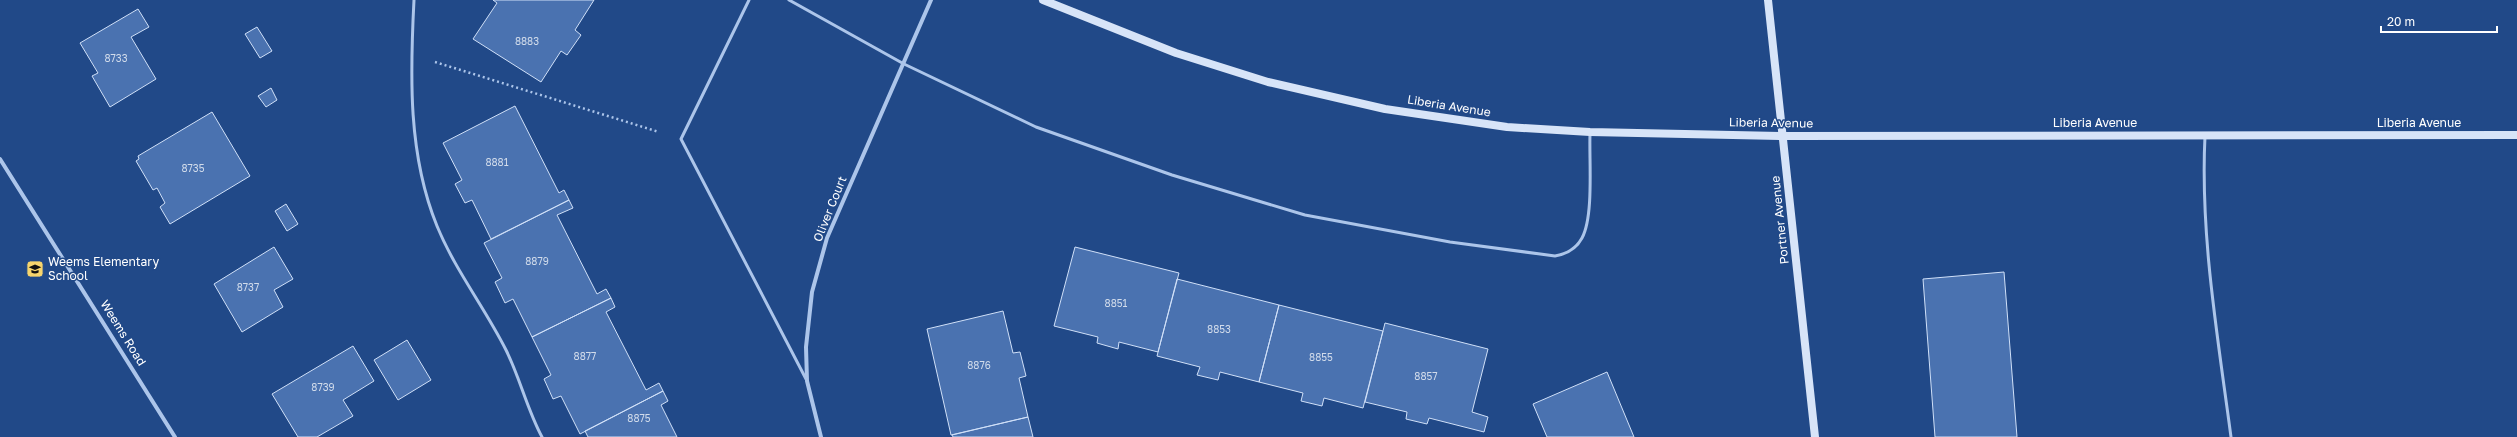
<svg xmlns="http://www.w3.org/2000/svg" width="2517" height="437" font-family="'Golos Text',sans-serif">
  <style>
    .building { fill: #4a72b0; stroke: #d0e0f8 }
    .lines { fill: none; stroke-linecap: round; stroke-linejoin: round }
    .path { stroke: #acc5ea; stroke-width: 2.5; stroke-dasharray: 2 3; stroke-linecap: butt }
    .lane { stroke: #acc5ea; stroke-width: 3 }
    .street { stroke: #acc5ea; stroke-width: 4 }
    .secondary { stroke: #d7e4f8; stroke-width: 8 }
    .labels { text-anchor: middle; stroke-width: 3; stroke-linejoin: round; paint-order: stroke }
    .number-label { font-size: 10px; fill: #d2dceb }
    .street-label { font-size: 12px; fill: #fff; stroke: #214988 }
    .poi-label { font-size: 12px; fill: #fff; stroke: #214988; text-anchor: start }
  </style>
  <rect width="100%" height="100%" fill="#214988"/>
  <path class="building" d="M493,0h101l-19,30 6,5 -14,20 -6,-4 -20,31 -68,-43 24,-36z
    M138,9l11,18 -18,10 25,42 -46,28 -18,-31 6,-3 -18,-30z
    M257,27l15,24 -12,7 -15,-24z
    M271,88l6,12 -11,7 -8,-11z
    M515,106l44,87 5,-3 5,10 -78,39 -19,-39 -7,3 -10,-19 7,-4 -19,-37z
    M212,112l38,64 -80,48 -10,-17 5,-4 -8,-15 -4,2 -17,-29 3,-2 -1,-3z
    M569,200l4,8 -16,7 40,79 9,-5 5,9 -79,39 -19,-38 -8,4 -10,-21 7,-4 -18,-35z
    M286,204l12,20 -11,7 -12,-20z
    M274,247l19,32 -19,11 9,17 -41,25 -28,-48z
    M1075,247l104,26 -21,79 -39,-10 -1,7 -21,-6 1,-6 -44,-11z
    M2004,272l13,165h-82l-12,-158z
    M1177,279l102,26 -20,77 -39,-10 -2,8 -21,-5 3,-8 -43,-11z
    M611,298l4,9 -9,5 40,78 13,-7 4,8 -83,43 -19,-38 -8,3 -9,-20 7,-4 -19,-38z
    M1279,305l104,26 -20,77 -39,-10 -2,8 -21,-5 2,-8 -44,-11z
    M1003,311l10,42 7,-1 6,24 -7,2 9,39 -77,18 -24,-106z
    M1385,323l103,26 -16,63 16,5 -4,15 -55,-14 -2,6 -21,-5 1,-7 -42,-10z
    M407,340l24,40 -33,20 -24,-40z
    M353,346l21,35 -31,19 10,16 -36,21h-19l-26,-43z
    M1607,372l27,65h-87l-14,-33z
    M663,391l5,10 -7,4 16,32h-89l-3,-6z
    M1028,417l5,20h-80l-1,-2z"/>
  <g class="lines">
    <path class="path" d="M435,62l224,70"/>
    <path class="lane" d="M414,0c-4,76 -6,155 23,226 18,44 48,82 69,124 14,28 21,59 36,87
      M749,0l-68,139 125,240
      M789,0l115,64 132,63 136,48 133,40 145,27 105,14c12,-2 21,-7 27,-18 12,-22 7,-78 8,-104
      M2205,136c-5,100 13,202 26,301"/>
    <path class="street" d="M0,159l175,278
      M821,437l-14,-56 -1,-34 6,-55 15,-54 104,-238"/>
    <path class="secondary" d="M1043,0l133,53 92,29 117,27 122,18 83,5 193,4 734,-1
      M1768,0l47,437"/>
  </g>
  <defs>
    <g id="school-square" transform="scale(0.9)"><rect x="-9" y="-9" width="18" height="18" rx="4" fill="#f7d56d" stroke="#214988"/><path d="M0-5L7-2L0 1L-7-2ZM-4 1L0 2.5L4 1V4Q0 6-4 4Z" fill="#111"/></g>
  </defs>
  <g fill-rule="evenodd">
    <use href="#school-square" x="35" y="269"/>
  </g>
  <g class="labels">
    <g class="number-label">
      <text x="527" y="45">8883</text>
      <text x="116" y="62">8733</text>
      <text x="497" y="166">8881</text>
      <text x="193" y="172">8735</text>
      <text x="537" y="265">8879</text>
      <text x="248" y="291">8737</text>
      <text x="1116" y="307">8851</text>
      <text x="1219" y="333">8853</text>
      <text x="585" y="360">8877</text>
      <text x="1321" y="361">8855</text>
      <text x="979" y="369">8876</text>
      <text x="1426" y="380">8857</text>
      <text x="323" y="391">8739</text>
      <text x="639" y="422">8875</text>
    </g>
    <g class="street-label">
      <text transform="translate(1449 106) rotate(9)" y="4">Liberia Avenue</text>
      <text transform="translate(1771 123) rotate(1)" y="4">Liberia Avenue</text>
      <text x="2095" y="127">Liberia Avenue</text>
      <text x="2419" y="127">Liberia Avenue</text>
      <text transform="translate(830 209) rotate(-68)" y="4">Oliver Court</text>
      <text transform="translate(1780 220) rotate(-96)" y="4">Portner Avenue</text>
      <text transform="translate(123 333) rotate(58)" y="4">Weems Road</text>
    </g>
    <g class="poi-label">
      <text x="48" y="266">Weems Elementary<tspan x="48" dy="14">School</tspan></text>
    </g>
  </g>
  <path d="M2381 26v6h116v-6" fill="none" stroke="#ffffff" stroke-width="2"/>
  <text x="2387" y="26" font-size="12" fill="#ffffff" stroke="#214988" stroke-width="3" paint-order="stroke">20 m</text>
</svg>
